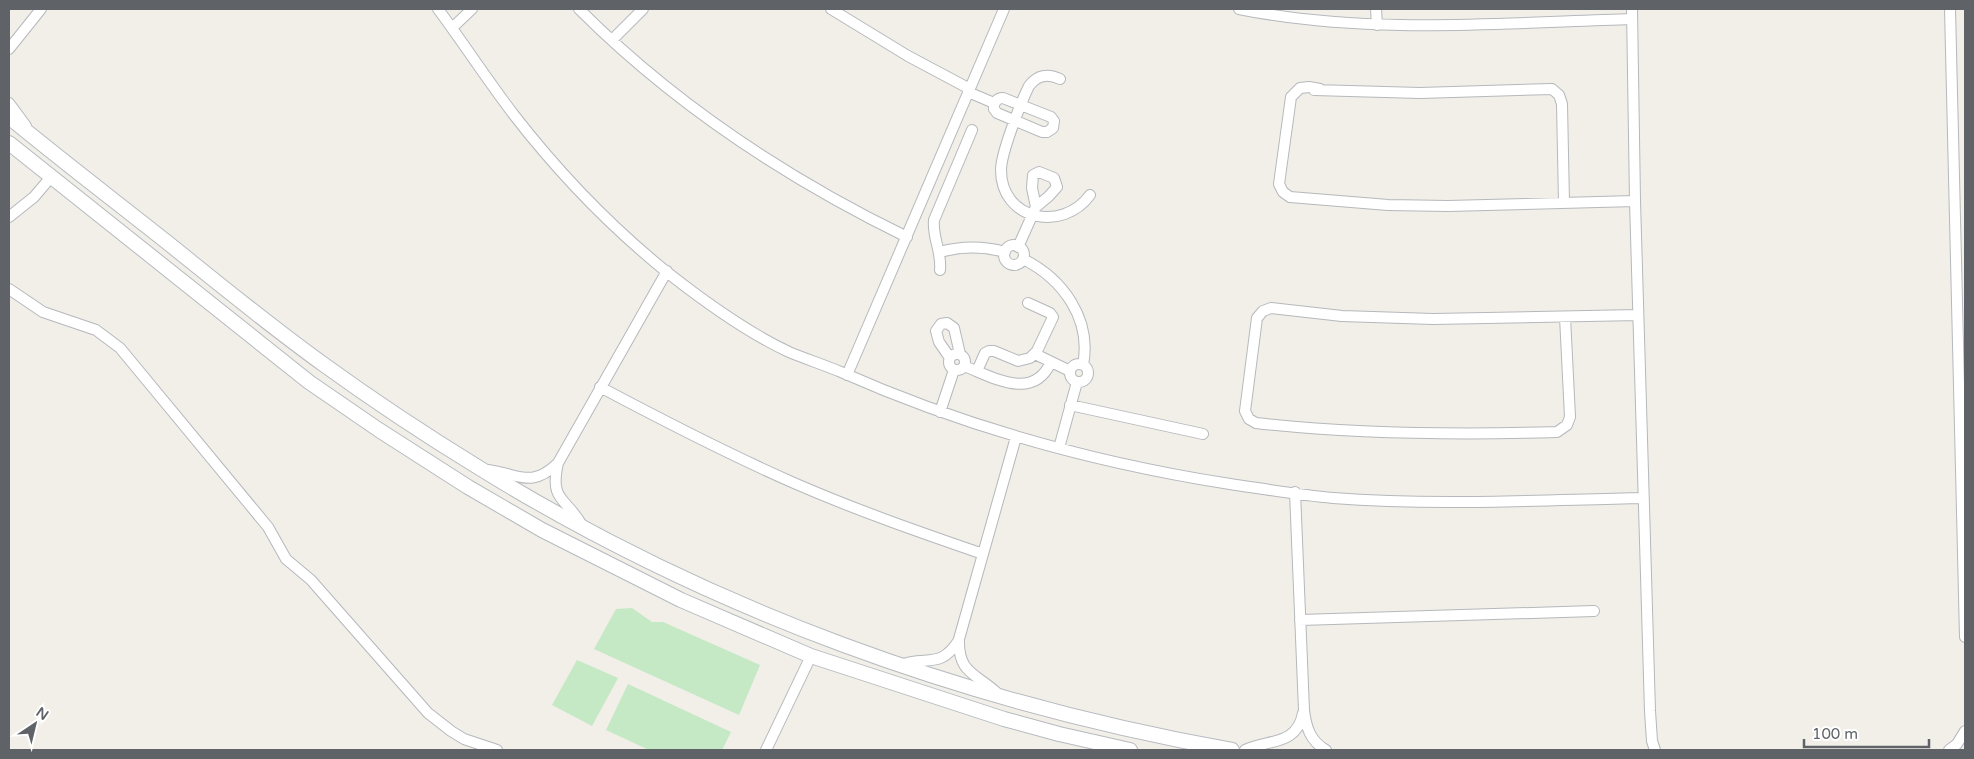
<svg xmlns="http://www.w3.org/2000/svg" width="1974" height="759" font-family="'Varela Round',sans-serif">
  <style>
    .green { fill: #c5e8c5 }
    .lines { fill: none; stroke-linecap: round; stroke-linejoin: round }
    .street-casing { stroke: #b5b8bc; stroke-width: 12 }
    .secondary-casing { stroke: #b6babf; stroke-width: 16 }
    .street { stroke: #fff; stroke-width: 10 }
    .secondary { stroke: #fff; stroke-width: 14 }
  </style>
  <rect width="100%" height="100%" fill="#f1efe8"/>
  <path class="green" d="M632,608l20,14h11l97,43 -21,50 -145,-66 22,-40z
    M577,660l41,18 -26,48 -40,-21z
    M628,684l103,48 -9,18h-73l-43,-20z"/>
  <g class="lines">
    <g class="street-casing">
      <path id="street" d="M438,9c26,35 50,72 76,106 45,58 97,112 154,158 37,29 78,59 121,79 17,7 35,13 52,20 124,55 255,91 389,112 34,5 69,11 103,14 103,8 207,2 310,0
        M579,9c95,95 207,169 328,228
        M831,9l77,47 62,33
        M1239,9c129,26 262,14 393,10
        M1376,9l1,16
        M1632,9l3,192 15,510 2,30 3,9
        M1950,9l15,628
        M452,28l20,-19
        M612,40l31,-31
        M9,49l32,-40
        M1060,79c-12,-6 -23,-4 -31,7 -8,16 -28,67 -28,84 0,50 61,63 89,25
        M1320,89l-11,-2 -9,1 -9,9 -12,87 4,8 7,5 98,8 60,1 187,-5
        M1314,90l106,3 132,-4 7,6 3,9 2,99
        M968,92l26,11
        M1003,98l48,19 3,4 -1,7 -6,4h-5l-45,-19 -3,-4c-1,-6 3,-11 9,-11z
        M9,103l17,23
        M1039,172l15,6 3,9 -8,9 -13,11 -4,-19 1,-13z
        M9,217l25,-20 17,-20
        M1004 255a10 10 0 1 1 20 0a10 10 0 1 1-20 0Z
        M1018,247l17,-38
        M940,252c22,-6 43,-6 65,0
        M1023,259c40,20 69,60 60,106
        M940,270c2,-18 -8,-33 -6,-50l38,-90
        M9,289l34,23 53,18 24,18 148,179 18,32 25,21 117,133 23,18 13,8 33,11
        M1565,317l5,100 -3,8 -10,7c-100,3 -201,2 -301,-9l-7,-4 -4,-8 12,-93 6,-7 8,-3 71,8 91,3 205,-4
        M949 362a8 8 0 1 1 16 0a8 8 0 1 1-16 0Z
        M1035,354l35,17
        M950,358l-11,-16 -3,-11 5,-7 6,-1 7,5 6,26
        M1070 373a9 9 0 1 1 18 0a9 9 0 1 1-18 0Z
        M964,366c29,11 69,36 87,-4
        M977,371l8,-18 4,-2h5l24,10 12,-3 7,-7 16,-34 -3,-4 -22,-10
        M847,375l157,-366
        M600,387c64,34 128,67 194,96 62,27 125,49 189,71
        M1070,405l133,29
        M940,412l14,-42
        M1059,448l18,-66
        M558,463c-9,40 9,34 25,64
        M488,470c31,4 43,19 70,-7l109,-192
        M1295,492l9,218c2,17 6,31 22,40
        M1300,620l294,-9
        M900,665c27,-10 40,5 59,-25
        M996,692c-21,-19 -38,-19 -37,-53l57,-202
        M766,750l45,-94
        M1245,750c23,-11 52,-4 58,-37
        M1949,750l8,-6 8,-13"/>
    </g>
    <g class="secondary-casing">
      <path id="secondary" d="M9,117c52,43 106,84 159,126 51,41 102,83 155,121 51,37 104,72 158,105 229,141 486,234 751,281
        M9,143l300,239 70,48 89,57 74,43 139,70 130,56 193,63 55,15 71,16"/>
    </g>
    <use href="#street" class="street"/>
    <use href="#secondary" class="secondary"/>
  </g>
  <rect width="1974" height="759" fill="none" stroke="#5f6368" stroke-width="20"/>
  <g transform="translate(35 724) rotate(35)" stroke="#ffffff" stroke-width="4" paint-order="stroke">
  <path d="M0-4L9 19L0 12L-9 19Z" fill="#5f6368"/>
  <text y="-8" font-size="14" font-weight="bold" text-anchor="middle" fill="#5f6368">N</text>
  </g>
  <path d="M1804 739v8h125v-8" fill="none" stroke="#5f6368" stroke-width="2.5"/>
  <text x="1812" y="739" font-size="15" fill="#5f6368" stroke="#ffffff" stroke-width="4" paint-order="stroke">100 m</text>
</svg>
